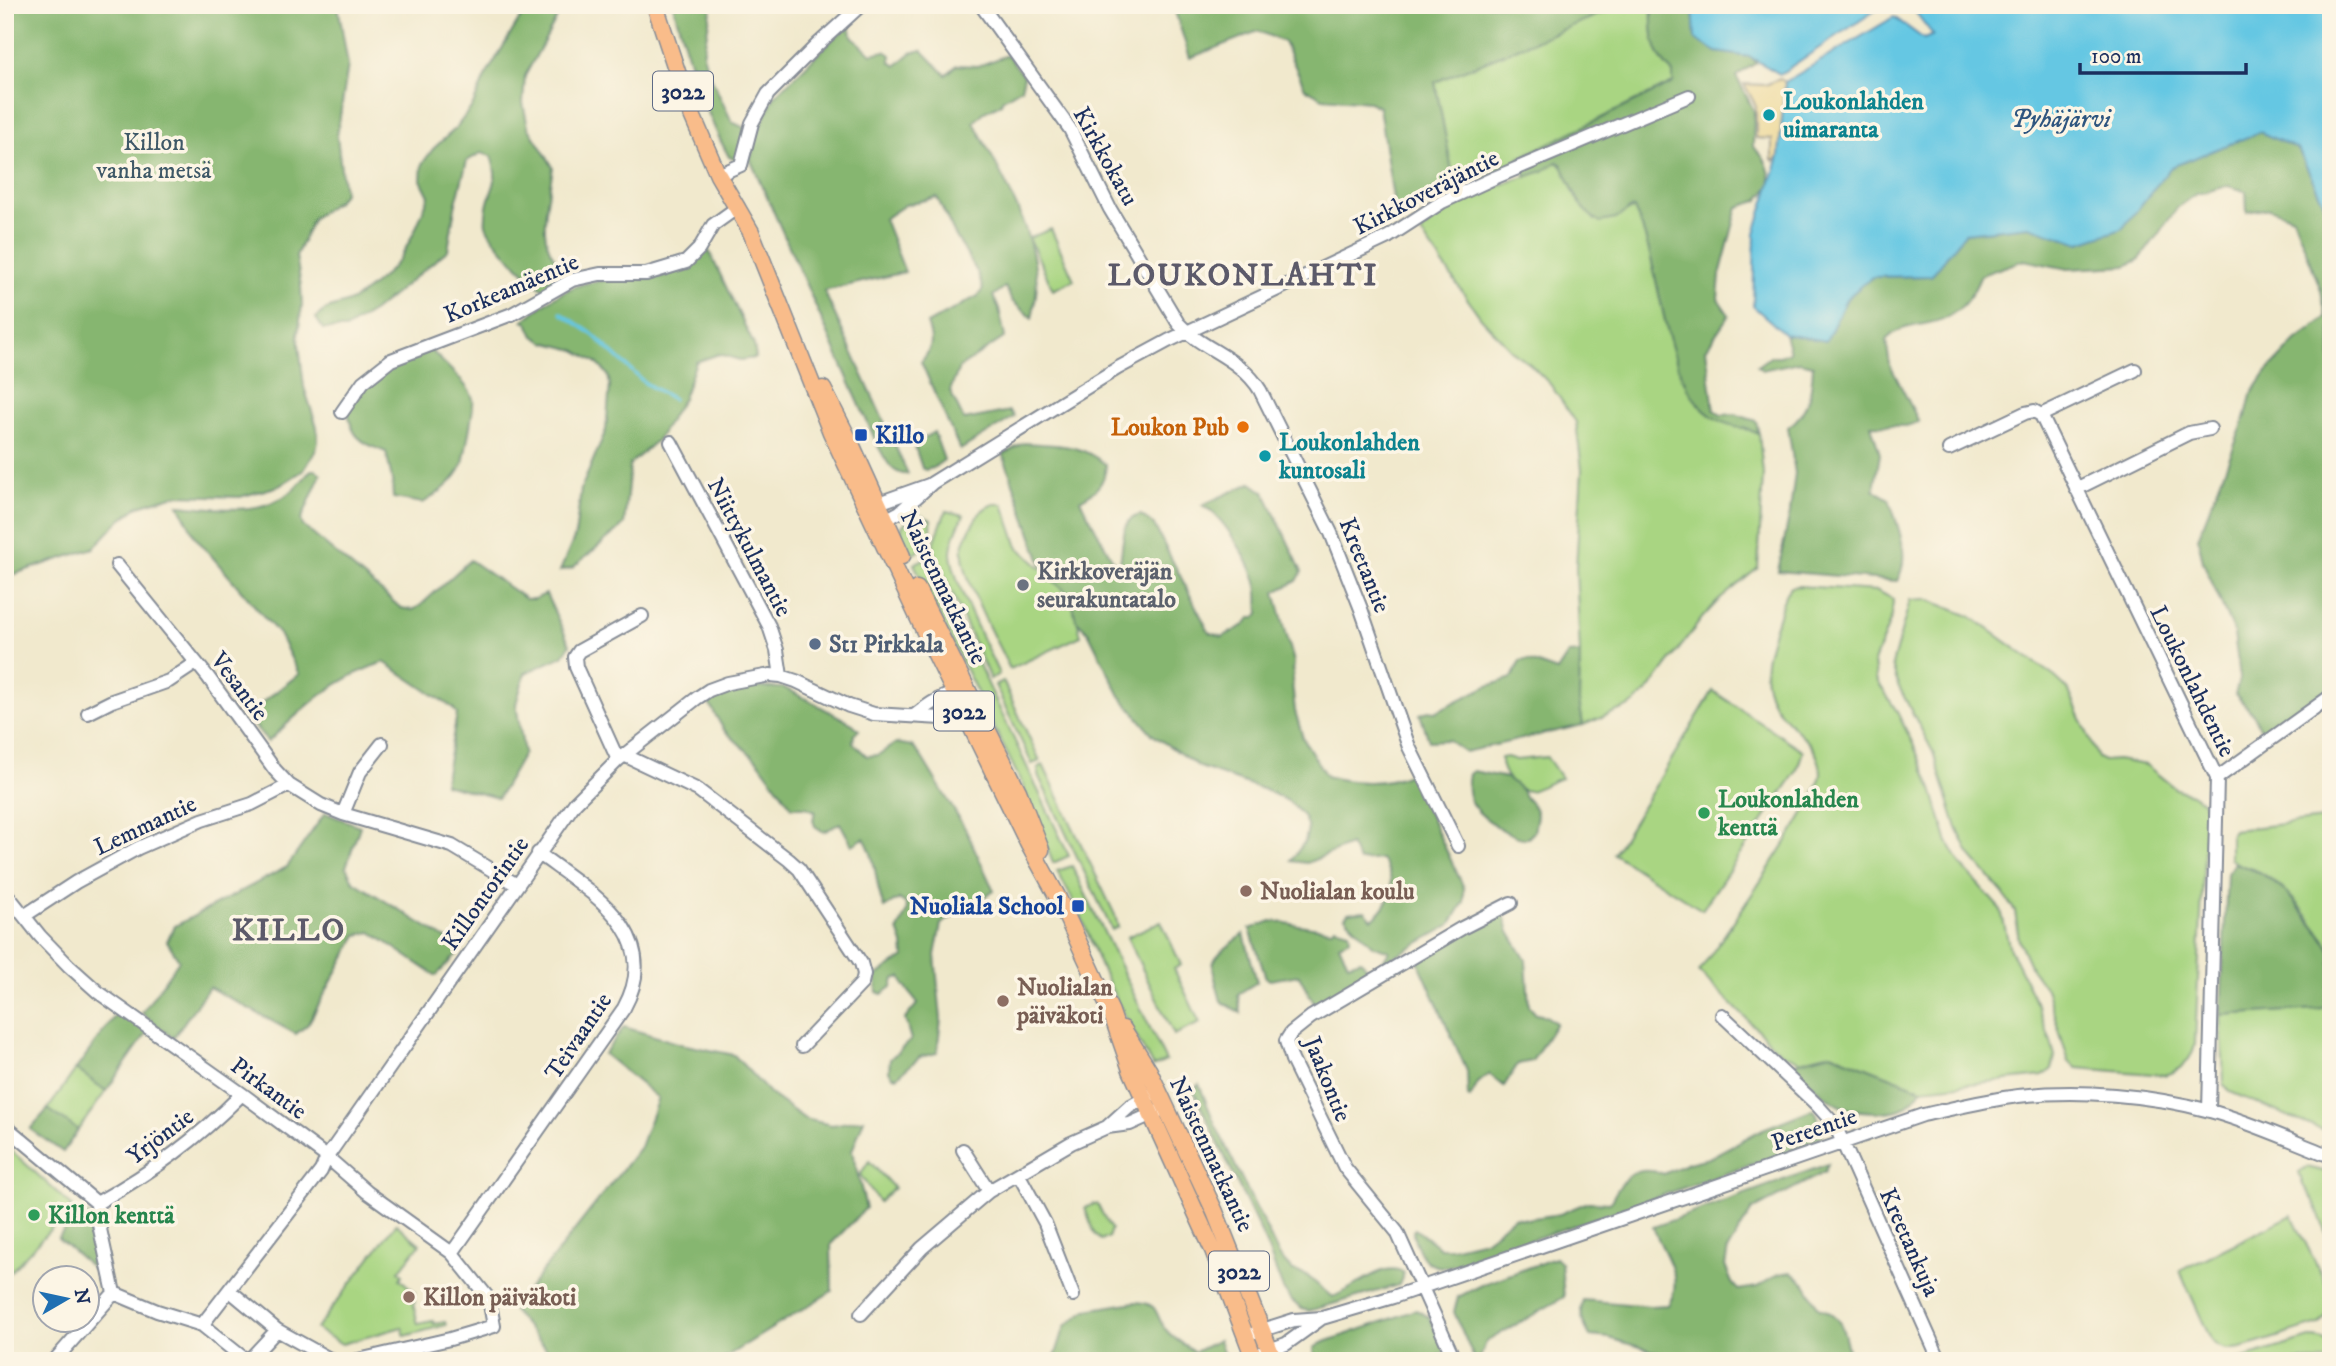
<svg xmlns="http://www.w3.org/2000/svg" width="2336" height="1366" font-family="'IM FELL DW Pica',serif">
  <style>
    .green { fill: #a9d582; stroke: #628270; stroke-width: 2 }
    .forest { fill: #86b670; stroke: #507267; stroke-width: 2 }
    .sand { fill: #eeda9e; stroke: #84847e; stroke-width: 2 }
    .water { fill: #65c7e3; stroke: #407ba0; stroke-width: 2 }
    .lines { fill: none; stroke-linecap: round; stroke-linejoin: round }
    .stream { stroke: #65c7e3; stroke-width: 3.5 }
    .minor-casing { stroke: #868c96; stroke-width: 16 }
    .major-casing { stroke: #868c96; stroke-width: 19 }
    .minor { stroke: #fff; stroke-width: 12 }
    .major { stroke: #f9bc8a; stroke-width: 16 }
    .culture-dot { fill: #0f9aa8; stroke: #fcf5e5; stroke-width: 2.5 }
    .food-dot { fill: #e8710a; stroke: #fcf5e5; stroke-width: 2.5 }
    .transit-dot { fill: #1a4fb4; stroke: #fcf5e5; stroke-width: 2.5 }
    .worship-dot { fill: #6b7280; stroke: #fcf5e5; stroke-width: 2.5 }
    .service-dot { fill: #5c6f8a; stroke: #fcf5e5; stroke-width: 2.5 }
    .leisure-dot { fill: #2e9e5b; stroke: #fcf5e5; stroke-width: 2.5 }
    .education-dot { fill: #8d6e63; stroke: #fcf5e5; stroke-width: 2.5 }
    .labels { text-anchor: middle; stroke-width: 7; stroke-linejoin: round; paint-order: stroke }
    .shield { fill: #fcf5e5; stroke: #5e6a86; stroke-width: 2 }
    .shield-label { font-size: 23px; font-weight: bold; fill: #1b2f5e }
    .culture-label { font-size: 24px; font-weight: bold; fill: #0d838f; stroke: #fcf5e5; text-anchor: start }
    .park-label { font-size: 24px; fill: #3e5867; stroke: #fcf5e5 }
    .street-label { font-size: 24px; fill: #1b2f5e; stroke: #fcf5e5 }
    .food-label { font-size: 24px; font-weight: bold; fill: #c56008; stroke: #fcf5e5; text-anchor: end }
    .transit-label { font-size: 24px; font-weight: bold; fill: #164399; stroke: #fcf5e5; text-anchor: start }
    .worship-label { font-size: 24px; font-weight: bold; fill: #5b616d; stroke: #fcf5e5; text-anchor: start }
    .service-label { font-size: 24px; font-weight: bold; fill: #4e5e75; stroke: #fcf5e5; text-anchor: start }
    .leisure-label { font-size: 24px; font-weight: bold; fill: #27864d; stroke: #fcf5e5; text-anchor: start }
    .education-label { font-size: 24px; font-weight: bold; fill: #785e54; stroke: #fcf5e5; text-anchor: start }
    .water-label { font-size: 26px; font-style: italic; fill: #2e557f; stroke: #fcf5e5 }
    .district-label { font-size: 32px; font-weight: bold; letter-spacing: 2px; fill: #5c5a6a; stroke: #fcf5e5 }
  </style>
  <rect width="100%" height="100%" fill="#fcf5e5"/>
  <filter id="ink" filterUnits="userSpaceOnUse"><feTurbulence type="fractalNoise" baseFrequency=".0143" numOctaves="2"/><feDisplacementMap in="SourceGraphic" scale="14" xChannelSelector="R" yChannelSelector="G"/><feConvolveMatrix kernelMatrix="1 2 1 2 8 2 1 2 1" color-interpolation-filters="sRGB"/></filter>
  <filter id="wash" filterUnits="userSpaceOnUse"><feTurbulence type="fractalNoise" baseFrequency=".00686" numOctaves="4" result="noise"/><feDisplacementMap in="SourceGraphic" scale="28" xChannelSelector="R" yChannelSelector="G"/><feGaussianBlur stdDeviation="1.57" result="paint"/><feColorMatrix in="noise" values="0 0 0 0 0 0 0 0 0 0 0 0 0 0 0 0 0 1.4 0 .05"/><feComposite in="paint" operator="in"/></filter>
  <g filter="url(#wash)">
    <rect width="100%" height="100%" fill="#f1e9cd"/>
    <path class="green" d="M1622,5h30c-1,27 0,50 21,68v10l-217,108 -21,-109z
      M1557,162l6,5 13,30 19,23 39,-11c29,55 27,168 75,205 15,12 33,12 50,20l4,40 -5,94 -40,33 -15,16 -56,75 -17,14 -47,19 -4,-24 1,-48 -4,-85 6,-98 -6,-48 -26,-38 -20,-20 -16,-11 -33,-35 -60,-85c16,-21 56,-39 80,-48 19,-8 38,-11 56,-23z
      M1051,229l23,51 -21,10 -24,-52z
      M994,504h9l15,43 53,49 10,40 -71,33c-13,-26 -51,-95 -47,-122 2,-9 7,-18 11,-25 6,-10 9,-14 20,-18z
      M946,511l18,4c-6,11 -12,24 -13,36 -1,24 37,99 48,123l-9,5 -56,-127v-9z
      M921,515l10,5c2,16 -5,29 -20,35l-10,-20 1,-9 8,-7z
      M924,559l6,2 139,295 -16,7 -31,-79 -108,-220z
      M1798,586l80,5 15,8 -1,17 -18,46 2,17 20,31 17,34 19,45 15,51 14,25 40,45 9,40 28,56 13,36 4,14 -3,13 -9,7 -121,13 -91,-36 -31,8 -20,-9 -81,-80c20,-30 124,-176 122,-200 -3,-45 -63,-50 -55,-110 2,-18 14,-47 19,-67l5,-8z
      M1926,599l44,17 85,61 13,12 30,69 6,3 13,-1 29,5 30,24 15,5 11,7 4,8 -11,235c-4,17 -13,27 -30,31l-88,-7 -8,-6 -23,-73 -15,-21 -12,-27 -4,-30 -12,-18 -34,-39 -12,-26 -24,-76 -35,-67 -6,-20 18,-65z
      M1003,681l37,80 -8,3 -37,-79z
      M1713,691l90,60 -7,21 -94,138 -88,-56z
      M1507,757l9,3 31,-3 14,21c-6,2 -29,13 -32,13 -16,0 -29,-20 -28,-33z
      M1043,765l72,150 3,12 -6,3 -74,-155 1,-8z
      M2331,818v134c-14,-27 -44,-65 -71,-80 -10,-5 -22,-5 -30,-14v-22l4,-6z
      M1072,866l94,195 -13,6 -35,-64 -18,-38 -20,-52 -23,-42z
      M1161,921l20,44 -7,4 26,54 -26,12 -47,-98z
      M2331,1005v129l-101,-42 -6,-8 -3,-69 97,-6z
      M76,1069l30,22 -28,39 -30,-21z
      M5,1145l67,61 -67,72z
      M869,1161l25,27 -15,14 -19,-27z
      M2307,1167l24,6v74l-17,-46 -11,-16 -4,-13z
      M1094,1204h3l14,25 -3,9 -7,2 -7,-7 -9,-25z
      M2292,1215l39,80v15l-12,14 -77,24c-13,2 -19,2 -30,-6l-32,-71z
      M396,1224l24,20 -21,27 4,3 -3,5 15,13 -5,6 5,4 -2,2 5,20 15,-3 1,3 11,-2 1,3 -41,11 -3,-9 -60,17 -26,-15z
      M2310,1338c17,0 21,6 21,23h-97z"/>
    <path class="forest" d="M5,5h333l10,60 -11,71 7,57 -7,8 -24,17 -17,38 5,30 1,20 -4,29 6,52 13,40 1,15 -3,10 -11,18 -25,16 -39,11 -65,-2 -36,11 -22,17 -23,25 -89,29z
      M528,5h36l-39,71 -2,27 5,24 25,40c-4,33 -22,78 13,101l-14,20 -7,2c-13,-9 -55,-50 -59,-65 -1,-3 0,-7 0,-11 2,-27 16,-26 5,-58l-10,-3 -14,8 -12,46 -7,43 -74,61 -29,18h-22l-7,-11c12,-14 23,-10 38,-19 47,-30 55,-53 75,-103l-8,-16 1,-16 11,-15 22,-20 18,-24 12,-28z
      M673,5h39l-9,49 5,17 24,51 17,8 -13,30 -7,-3c-26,-47 -41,-100 -56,-152z
      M1173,5h449l-187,77 21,109 -57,28 -3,-1 -17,-111 -10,-5 -46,-4 -18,-10 -21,-46 -26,-11 -68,27z
      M1652,5h41l2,34 22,13 33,5 6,6 -20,13 18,35 -1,36c13,11 17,21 18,38l-13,16 -20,6 -18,68 -2,24 11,16 -23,34 8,61 7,5 14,-1 21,7 3,13c-17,-8 -35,-8 -50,-20 -48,-37 -46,-150 -75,-205l-3,-1 -15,11 -16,3c-23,-12 -28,-38 -39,-58l-4,-2 -14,9 -17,6 -7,-19 154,-75v-10c-21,-19 -22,-41 -21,-68z
      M850,22l2,14 19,18 14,-3 6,4 -1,6 6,5 15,-13 11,-3 24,25 11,-10 21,1 30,-11 16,22 -3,11 -19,12 -1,4 -17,8 -10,10c24,48 56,98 62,152 2,15 -1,29 -4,44l-20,-17 -7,-14 -12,9 6,13 6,28 -46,31 -9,23 14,29 46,-9 4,6 -54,33 -39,-88c12,-14 12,-22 6,-38l51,-28 5,-7 -6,-17 -23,-39 -17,-36 -32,8 -21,14 21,53 -81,19 84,183c-16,2 -23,-16 -30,-28l-128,-287 11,-34 13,-28z
      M2260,132l38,17 33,69v470l-67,48 -10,-21 -19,-21 5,-16 -6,-45 -31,-71 -5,-24 48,-122 5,-21 15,-22 30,-32 30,-23 -5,-28 -28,-73 -23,-9 -23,4 -1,-21 -18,-5 -31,8 -19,13 -38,52 -14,7 -58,3 -44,-9 -43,15c-7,17 -16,33 -34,42 -19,11 -44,4 -61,23l4,25 29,57 -13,4 -35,-1 9,29 -6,36 15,9c8,26 23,56 8,82l-119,-10 12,-59 5,-39 -7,-46c22,-15 24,-38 25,-62l-14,-3 -37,8 -5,-4 14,-10h9l10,-4 -5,-18 41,7 21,-43 25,-21 59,-1 34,-43 64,-7 51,17 42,-14 49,-62z
      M703,251h6l45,94 2,13 -16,2 -21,-6 -23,8 -13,36 -25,41 -28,25 -6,61 -52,43 -12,3 15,-35 6,-47 25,-59 4,-45 -2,-10 -12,-13 -21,-12 -31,-8 -10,-6 -6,-13 -5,-2c20,-16 38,-32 64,-38 46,-11 80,9 116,-32z
      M430,349c11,12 39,35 43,50 2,8 -8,53 -10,65 -8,18 -24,29 -40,39l-30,-5 -1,-19 -6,-27c-28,-11 -35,-15 -39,-46 23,-30 47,-45 83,-57z
      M934,432l10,28 -11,8 -8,2 -3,-2 -8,-24z
      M1024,443c33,2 57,0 82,22 -1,19 -11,27 -26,35l38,70c5,-11 3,-43 12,-50 3,-3 7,-4 11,-5l13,10 55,107 13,5 23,-12 5,-7h5l4,-5c-1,-9 0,-19 -2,-27 -5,-22 -35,-72 -55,-81l49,-22 14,10 37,79 -5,9 -22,11 19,70 -2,21 3,28 8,27 23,38c25,7 60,10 84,-3l54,115v14l-14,23 -69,39 8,-13 -17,-6 -27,-28 3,-4 17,-2 7,8c22,-16 25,-40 9,-60l-22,2 -9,-16 -43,18 -16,-2 14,-20 3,-12 -4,-12 -14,-15 -25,-12 -65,-23 -47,-32 -33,-39 -32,-64 -12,-12 -5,-24 -26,-22 -42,-120z
      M311,470h5l5,4 -20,46 2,6 98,82 12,2 8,-5 49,-45 56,39h8l12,-5 24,51 -7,11 -38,17 -9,31 8,49 -26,45 -54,-14 13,-70 -4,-6 -69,-46c-50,17 -79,44 -116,80l-22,-27 53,-41 -20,-40 -84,-97 -16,-32c37,3 81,12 113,-14 7,-6 13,-14 19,-21z
      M1580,653l-1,48 4,24 -118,27 -17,-12 -19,1 -9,-27 8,-3 7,1 50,-25 27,-9 8,-17 7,-1 30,11 11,-17z
      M739,687l45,1 9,4 60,32 6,6 -5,4 -1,9 14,13 11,-1 18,-12 16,3 9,10 45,74 28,61 -53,33 -6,31 6,64 -4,34 -17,4 -23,20 -4,-1 -4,-5 1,-12 21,-19 -6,-21 13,-16 -14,-18 -3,-8 -7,2 -2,8 -10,7 -5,-2 -1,-16 28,-19 -1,-13 -5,-14 9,-19 -1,-7 -7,-5 -15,9c-9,-23 -7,-49 -20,-70l-12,7 -12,-22 -16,9 -9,-6 -2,-6 2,-9 -9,-4h-14l-34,-46 -34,-31 -17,-30z
      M1473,771l34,7 15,12 3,7 10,11 2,7 -3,17 -6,6c-15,2 -50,-22 -57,-36 -4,-9 -4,-19 -2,-28z
      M325,813l35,13 -14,41 7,14 109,68 -26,27 -65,-44 -14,3 -49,89 -12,10 -87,-47 -36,51 -31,-25 37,-53 -12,-19 8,-15 112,-59z
      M2235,863l26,10 26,20 38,47 6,12v53l-13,4 -97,6 6,-142z
      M1503,911l6,21 17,28 3,46 7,8 10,2 10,7 -24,38 -14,3 -14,22 -15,-12 -11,9 -8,15 -2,-1 -1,-26 -49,-110z
      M1271,921l61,9 3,-3 14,4 1,8 -11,5 9,20 13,-4 8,10 -2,5 -52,30 -16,-30 -29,5 -4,-2 -16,-49z
      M1244,934l13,48 -19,12 3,19 -20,-12c-12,-46 -14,-38 23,-67z
      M120,1009l29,21 -43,61 -30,-22z
      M624,1027l57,17 53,11 36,39 35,25 27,6 32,-6 -12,32 14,57 -35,36 1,47 -113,70h-167l-2,-8 -38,-43 128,-163 18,-49 -54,-44z
      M1831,1053l91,36c-6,6 -11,15 -19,19 -13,7 -52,4 -65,-3 -16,-9 -31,-27 -45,-40l7,-4z
      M1199,1084l16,40 65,133 13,14 12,3 27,23c19,-5 53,-39 72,-24l-5,12 -90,26 -7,-2 -10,-8 -9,-12 -20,-52 -68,-143 -1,-5z
      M48,1109l30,21 -15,22 -33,-23z
      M1813,1109l4,5 5,22 -45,20 -296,101c-21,6 -48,21 -61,-5 -3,-7 -7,-13 -7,-21l2,-2 25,19h11l34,-8 29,-23 13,2 33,-5 28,-12 22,1c13,-26 24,-39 54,-29l24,-11 21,-5 54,-29z
      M1828,1164l-3,8 -73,38 -24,39 -3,17 7,17 6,7 19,-3 22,-13 12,-2 14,12 14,24c26,7 26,29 31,53h-163l-78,-23 -19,-2c-6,-10 -12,-24 -7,-36l67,6 18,-1c18,-27 -5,-51 -15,-78z
      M78,1212l17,5 9,61 -46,-40z
      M1555,1258l6,5 3,34 -78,45 -7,19h-4l-21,-49 4,-15 26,-13z
      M1135,1302c27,1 18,13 32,29 7,8 19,15 28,21l24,-12 7,21h-221l50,-4 10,-31 22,-16z
      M1416,1310l13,7 17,34 -14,10h-117l-1,-13 8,-5z"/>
    <path class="sand" d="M1780,79l5,3 -6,74 -5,5 -2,-2v-20l-16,-1v-32l-12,-22 21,1z"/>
    <path class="water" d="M1693,5h186v3l-99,66 -30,-17 -33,-5 -22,-13z
      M1910,5h421v213l-33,-69 -38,-17 -89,35 -49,62 -42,14 -51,-17 -64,7 -34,43 -59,1 -25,21 -21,43 -41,-7 -32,-28 2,-73 24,-77 6,-74 109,-65 30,22 9,-4z"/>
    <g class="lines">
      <path class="stream" d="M561,313l30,20 54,50 28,16"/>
    </g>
  </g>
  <g filter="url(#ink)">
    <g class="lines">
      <g class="minor-casing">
        <path id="minor" d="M981,5l89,124 40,80 68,114c24,27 62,34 82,67l71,143 30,76 48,138 49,99
          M718,175l23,-10 11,-42 16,-29 49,-49 44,-40
          M2135,370l-94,45 176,363 -8,333
          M342,412l21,-30 28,-22 121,-46 60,-34 28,-6h46l40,-12 13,-13 14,-24 25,-18
          M671,442l98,184 8,24 4,26
          M1949,449l76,-36 9,-2 7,4
          M2076,489l113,-56 21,-4
          M870,506l59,-21
          M879,523l21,-11 32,-29 186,-115 50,-27 220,-104 54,-35 52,-24 195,-82
          M117,565l91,112 67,93 14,15 32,20 22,9 109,32 65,39
          M88,713l24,-12 57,-20 27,-18
          M914,716c15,-12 30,-23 49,-23
          M624,755l74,35 91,70 10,9 62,94 3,11 -2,9 -60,63
          M618,760l-42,-93 -1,-10 4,-6 63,-35
          M2217,778l114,-82
          M343,814l17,-42 22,-28
          M5,892l35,44 29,30 29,26 144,102 85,63 40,35 85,61 37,46 5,27 -44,13 -96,22
          M24,916l52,-34 62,-34 64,-28 50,-16 37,-19
          M1722,1015l95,90 18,20 105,236
          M5,1126l92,77 1,17 16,73
          M1107,1127l22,-20 23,-13
          M963,1150l26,41
          M1019,1175l26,48 28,72
          M97,1203c58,-33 98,-62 145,-109
          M452,1253l172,-245c41,-75 -34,-116 -86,-155
          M229,1290l48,40 56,31
          M861,1314l61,-66 67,-57 82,-48 36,-16 23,-3 29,-13
          M202,1325l119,-154 6,-14 248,-354 43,-43 79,-62 12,-8 19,-7 42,-8 11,1 15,5 53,25 25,8 67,4 24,-7 4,-5
          M1256,1332l38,-12 28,-2 71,-21 530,-182c32,-7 63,-15 95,-19 60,-7 133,-1 192,15 41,11 81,30 121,45
          M1263,1352l23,-8 36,-26
          M54,1361l60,-68 43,18 45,14 45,36
          M248,1361l29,-31
          M1455,1361l-58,-129 -52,-64 -53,-108 -6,-19 5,-8 20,-16 151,-89 49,-25"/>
      </g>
      <g class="major-casing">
        <path id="major" d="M655,5l34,103 29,67 33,57 80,200 94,200 104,213 28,51 54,116 20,58 82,180 42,111
          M823,389l29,57 50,110
          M917,589l101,202 23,59
          M1123,1029l26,42 66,141 59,149"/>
      </g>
      <use href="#minor" class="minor"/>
      <use href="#major" class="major"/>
    </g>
  </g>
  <g class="culture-dot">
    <circle cx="1769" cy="115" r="7"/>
    <circle cx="1265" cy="456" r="7"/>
  </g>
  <circle class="food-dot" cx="1243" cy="427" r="7"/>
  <g class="transit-dot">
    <rect x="854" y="428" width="14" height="14" rx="3.5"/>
    <rect x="1071" y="899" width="14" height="14" rx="3.5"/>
  </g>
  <circle class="worship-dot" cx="1023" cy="585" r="7"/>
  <circle class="service-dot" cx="815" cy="644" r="7"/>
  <g class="leisure-dot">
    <circle cx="1704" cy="813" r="7"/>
    <circle cx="34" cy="1215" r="7"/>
  </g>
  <g class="education-dot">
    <circle cx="1246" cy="891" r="7"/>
    <circle cx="1003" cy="1001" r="7"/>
    <circle cx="409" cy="1297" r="7"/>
  </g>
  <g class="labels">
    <g class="shield">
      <rect x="653" y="71.5" width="60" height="39" rx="5"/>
      <rect x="934" y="691.5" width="60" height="39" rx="5"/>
      <rect x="1209" y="1251.5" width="60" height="39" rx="5"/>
    </g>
    <g class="shield-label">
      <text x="683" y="99">3022</text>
      <text x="964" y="719">3022</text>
      <text x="1239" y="1279">3022</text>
    </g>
    <g class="culture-label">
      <text x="1783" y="109">Loukonlahden<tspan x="1783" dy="28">uimaranta</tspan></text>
      <text x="1279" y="450">Loukonlahden<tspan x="1279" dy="28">kuntosali</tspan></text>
    </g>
    <g class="park-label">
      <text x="154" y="150">Killon<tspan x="154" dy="28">vanha metsä</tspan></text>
    </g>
    <g class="street-label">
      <text transform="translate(1106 156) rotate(61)" y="8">Kirkkokatu</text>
      <text transform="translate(1426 192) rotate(-27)" y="8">Kirkkoveräjäntie</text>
      <text transform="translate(511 288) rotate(-23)" y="8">Korkeamäentie</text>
      <text transform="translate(750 547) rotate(62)" y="8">Niittykulmantie</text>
      <text transform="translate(1365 565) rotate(68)" y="8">Kreetantie</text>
      <text transform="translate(944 587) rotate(64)" y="8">Naistenmatkantie</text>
      <text transform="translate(2193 681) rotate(64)" y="8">Loukonlahdentie</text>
      <text transform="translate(240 686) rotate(53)" y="8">Vesantie</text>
      <text transform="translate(145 825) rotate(-25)" y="8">Lemmantie</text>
      <text transform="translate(485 893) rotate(-55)" y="8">Killontorintie</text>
      <text transform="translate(578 1036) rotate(-56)" y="8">Teivaantie</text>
      <text transform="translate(1328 1079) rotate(68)" y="8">Jaakontie</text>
      <text transform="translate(269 1088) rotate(36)" y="8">Pirkantie</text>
      <text transform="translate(1814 1129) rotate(-19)" y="8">Pereentie</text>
      <text transform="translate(160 1136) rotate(-37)" y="8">Yrjöntie</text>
      <text transform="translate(1212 1154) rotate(65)" y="8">Naistenmatkantie</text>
      <text transform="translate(1910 1242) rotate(66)" y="8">Kreetankuja</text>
    </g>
    <g class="food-label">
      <text x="1229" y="435">Loukon Pub</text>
    </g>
    <g class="transit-label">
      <text x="875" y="443">Killo</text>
      <text x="1064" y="914" text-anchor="end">Nuoliala School</text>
    </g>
    <g class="worship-label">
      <text x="1037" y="579">Kirkkoveräjän<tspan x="1037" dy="28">seurakuntatalo</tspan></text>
    </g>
    <g class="service-label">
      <text x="829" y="652">St1 Pirkkala</text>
    </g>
    <g class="leisure-label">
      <text x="1718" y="807">Loukonlahden<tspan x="1718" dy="28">kenttä</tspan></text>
      <text x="48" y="1223">Killon kenttä</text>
    </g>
    <g class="education-label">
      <text x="1260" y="899">Nuolialan koulu</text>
      <text x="1017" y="995">Nuolialan<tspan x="1017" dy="28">päiväkoti</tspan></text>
      <text x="423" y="1305">Killon päiväkoti</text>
    </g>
    <g class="water-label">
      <text x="2061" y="127">Pyhäjärvi</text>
    </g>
    <g class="district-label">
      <text x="1243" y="285">LOUKONLAHTI</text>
      <text x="289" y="940">KILLO</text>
    </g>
  </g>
  <rect width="2336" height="1366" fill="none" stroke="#fcf5e5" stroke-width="28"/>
  <g transform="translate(66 1299) rotate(81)"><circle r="33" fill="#fcf5e5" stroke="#a2a6af" stroke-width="2"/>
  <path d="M0-5L12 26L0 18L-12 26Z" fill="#1f6fb2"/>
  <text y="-10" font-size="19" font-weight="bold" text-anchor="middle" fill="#1b2f5e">N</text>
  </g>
  <path d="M2080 63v10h166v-10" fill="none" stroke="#1b2f5e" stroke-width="3.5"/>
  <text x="2091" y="63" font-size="21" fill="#1b2f5e" stroke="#fcf5e5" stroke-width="5" paint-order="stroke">100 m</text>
</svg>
